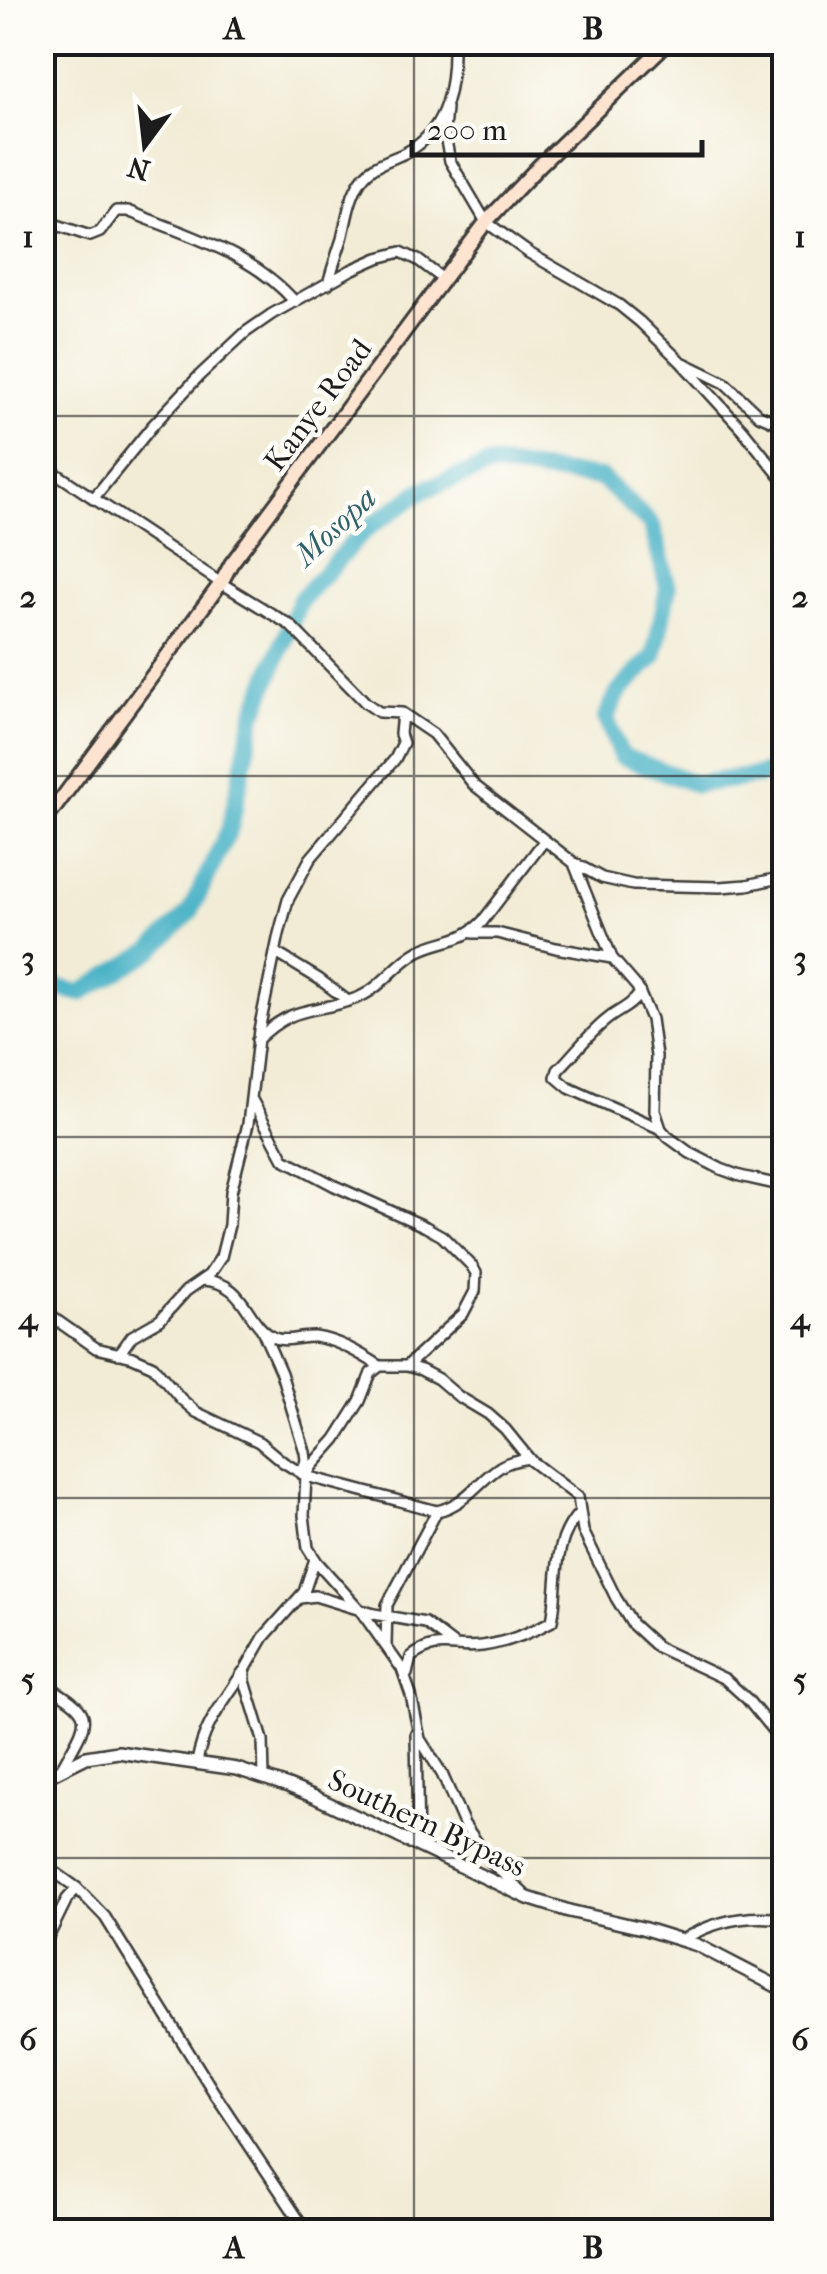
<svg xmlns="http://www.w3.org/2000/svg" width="827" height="2274" font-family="'IM FELL French Canon',serif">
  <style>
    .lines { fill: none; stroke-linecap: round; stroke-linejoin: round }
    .river { stroke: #48b2c6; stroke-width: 18 }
    .minor-casing { stroke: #3c3b38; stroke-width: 14 }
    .tertiary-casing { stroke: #3c3b38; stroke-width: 16 }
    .secondary-casing { stroke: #3c3b38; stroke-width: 18 }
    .minor { stroke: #fff; stroke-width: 9 }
    .tertiary { stroke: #fff; stroke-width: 11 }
    .secondary { stroke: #fde4d1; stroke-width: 12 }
    .grid { fill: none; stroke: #1c1c1c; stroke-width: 2.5; stroke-opacity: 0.55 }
    .labels { text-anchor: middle; stroke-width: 9; stroke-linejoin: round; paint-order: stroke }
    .street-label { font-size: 30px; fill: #1c1c1c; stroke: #fdfcf7 }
    .water-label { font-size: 32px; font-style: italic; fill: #306068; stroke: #fdfcf7 }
    .neatline { fill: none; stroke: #1c1c1c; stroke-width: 4 }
    .grid-label { font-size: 32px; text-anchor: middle; font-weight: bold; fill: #1c1c1c }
  </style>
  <rect width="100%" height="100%" fill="#fdfcf7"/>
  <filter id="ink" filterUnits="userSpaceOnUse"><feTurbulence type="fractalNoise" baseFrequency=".01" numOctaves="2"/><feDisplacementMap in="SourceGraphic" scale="20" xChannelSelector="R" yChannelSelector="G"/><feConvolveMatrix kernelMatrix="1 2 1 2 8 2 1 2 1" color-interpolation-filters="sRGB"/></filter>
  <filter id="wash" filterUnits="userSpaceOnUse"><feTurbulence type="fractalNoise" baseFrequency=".0048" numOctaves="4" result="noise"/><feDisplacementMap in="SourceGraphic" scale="40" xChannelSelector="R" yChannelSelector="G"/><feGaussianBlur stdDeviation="2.25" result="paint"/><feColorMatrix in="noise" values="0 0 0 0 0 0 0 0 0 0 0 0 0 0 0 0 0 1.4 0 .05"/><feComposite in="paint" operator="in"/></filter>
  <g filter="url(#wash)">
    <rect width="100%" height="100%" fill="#f2ecd6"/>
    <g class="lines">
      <path class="river" d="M42,980l8,6 31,7 71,-43 38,-38 40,-84 24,-113 46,-115 66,-71 57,-39 68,-25 110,13 51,47 16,63 -14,68 -36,37 -12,25 15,38 75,28 61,-8 27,-9"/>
    </g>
  </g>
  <g filter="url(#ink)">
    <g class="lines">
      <g class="minor-casing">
        <path id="minor" d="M446,108l-2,23 6,30 36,61 43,31 90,52 21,17 40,39 63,69 41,51
          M42,220l48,16 10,-4 16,-21h12c58,24 125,42 167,91
          M328,284c4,-15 9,-30 14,-45 5,-20 7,-41 19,-59 12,-17 28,-19 46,-28 41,-22 47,-68 46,-110
          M682,362l43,21 34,32 25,11
          M42,464l179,119 69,42 76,78 13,9 23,1 31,21 41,51 100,78 28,15 31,7 87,2 27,-2 37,-8
          M93,499l60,-74 47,-50 46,-43 26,-18 79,-44 27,-12 23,-6 17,8 25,19
          M575,866l37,92 25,29 14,32 5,37 -1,55 6,18 7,8 22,16 31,16 19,7 44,10
          M473,933h24l59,15 56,10
          M276,953l43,26 29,22
          M640,993c-9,13 -19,16 -31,25 -19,14 -34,35 -51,52l-2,7 13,11 92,41
          M257,1040c39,-38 56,-25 100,-42 24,-9 39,-35 62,-47 24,-12 42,-8 63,-29l62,-81
          M251,1098l33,61 51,27 91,41 16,9 29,29 5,8 -1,18 -12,23 -56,52
          M202,1280c46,2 42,44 73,58 11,5 27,-2 40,-1 23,3 46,17 65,29h27l14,4 17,9 20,17 30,18 17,15 26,32 47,36 5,34 33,67 16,26 25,23 68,32 22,20 37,45
          M42,1310l54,38 37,9 20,9 28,33 15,13 63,30 24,20 23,14 131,35c27,-6 39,-27 60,-42 9,-7 20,-9 31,-11
          M262,1330l19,43 24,79 1,8 -4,14
          M119,1354l13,-18 28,-16 26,-29 23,-16 12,-18 8,-32 2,-33 17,-68 11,-94 20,-96 9,-34 22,-41 85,-100 8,-16 -3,-9 2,-21
          M380,1366l-9,7 -11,28 -24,38 -24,27 -6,10 -2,39 4,33 9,14 43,48 42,59 9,26 9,44 22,35 22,50 27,38 33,32
          M300,1598l15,-2 59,18 51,9 29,22
          M386,1645l1,-40 50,-94
          M407,1674l4,-17c27,-20 41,-7 71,-11 23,-3 50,-14 70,-25 8,-38 -2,-77 28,-109
          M42,1682c55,34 49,33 19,87
          M416,1734l2,111
          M197,1762c7,-39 26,-58 46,-90
          M264,1777l-1,-37 -18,-59v-11l19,-33 40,-45 11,-33
          M42,1863l35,25 28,29 108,174 94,141
          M682,1940c31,-19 66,-26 102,-21
          M42,1950l25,-51 10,-11
          M780,2232l4,-9"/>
      </g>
      <g class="tertiary-casing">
        <path id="tertiary" d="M42,1779l44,-22 32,-5 119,17 51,17 27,11 213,101 41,13 73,17 55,17 87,45"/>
      </g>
      <g class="secondary-casing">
        <path id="secondary" d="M42,825l179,-242 10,-19 255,-342 53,-56 129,-124"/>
      </g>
      <use href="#minor" class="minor"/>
      <use href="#tertiary" class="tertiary"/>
      <use href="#secondary" class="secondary"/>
    </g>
  </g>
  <path class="grid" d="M414,42v2190M42,416h742M42,776h742M42,1137h742M42,1498h742M42,1858h742"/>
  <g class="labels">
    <g class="street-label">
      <text transform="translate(318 405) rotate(-53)" y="10">Kanye Road</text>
      <text transform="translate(427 1823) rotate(25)" y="10">Southern Bypass</text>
    </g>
    <g class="water-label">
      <text transform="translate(335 526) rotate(-43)" y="11">Mosopa</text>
    </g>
  </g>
  <rect width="827" height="2274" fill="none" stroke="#fdfcf7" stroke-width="110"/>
  <g transform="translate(145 145) rotate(195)" stroke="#fdfcf7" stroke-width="8" paint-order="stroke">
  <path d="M0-8L18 38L0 25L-18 38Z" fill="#1c1c1c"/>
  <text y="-15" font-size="28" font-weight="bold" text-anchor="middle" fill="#1c1c1c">N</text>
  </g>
  <path d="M412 140v15h290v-15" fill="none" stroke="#1c1c1c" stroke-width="5"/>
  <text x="427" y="140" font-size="30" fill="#1c1c1c" stroke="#fdfcf7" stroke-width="8" paint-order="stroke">200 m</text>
  <rect x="55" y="55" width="717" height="2164" class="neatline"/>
  <g class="grid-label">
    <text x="234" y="39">A</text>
    <text x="593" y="39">B</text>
    <text x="28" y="247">1</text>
    <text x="800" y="247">1</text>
    <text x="28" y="607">2</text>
    <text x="800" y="607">2</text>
    <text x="28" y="968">3</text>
    <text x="800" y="968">3</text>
    <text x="28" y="1329">4</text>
    <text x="800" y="1329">4</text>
    <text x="28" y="1689">5</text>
    <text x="800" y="1689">5</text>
    <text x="28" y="2050">6</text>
    <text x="800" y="2050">6</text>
    <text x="234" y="2258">A</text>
    <text x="593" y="2258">B</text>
  </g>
</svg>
